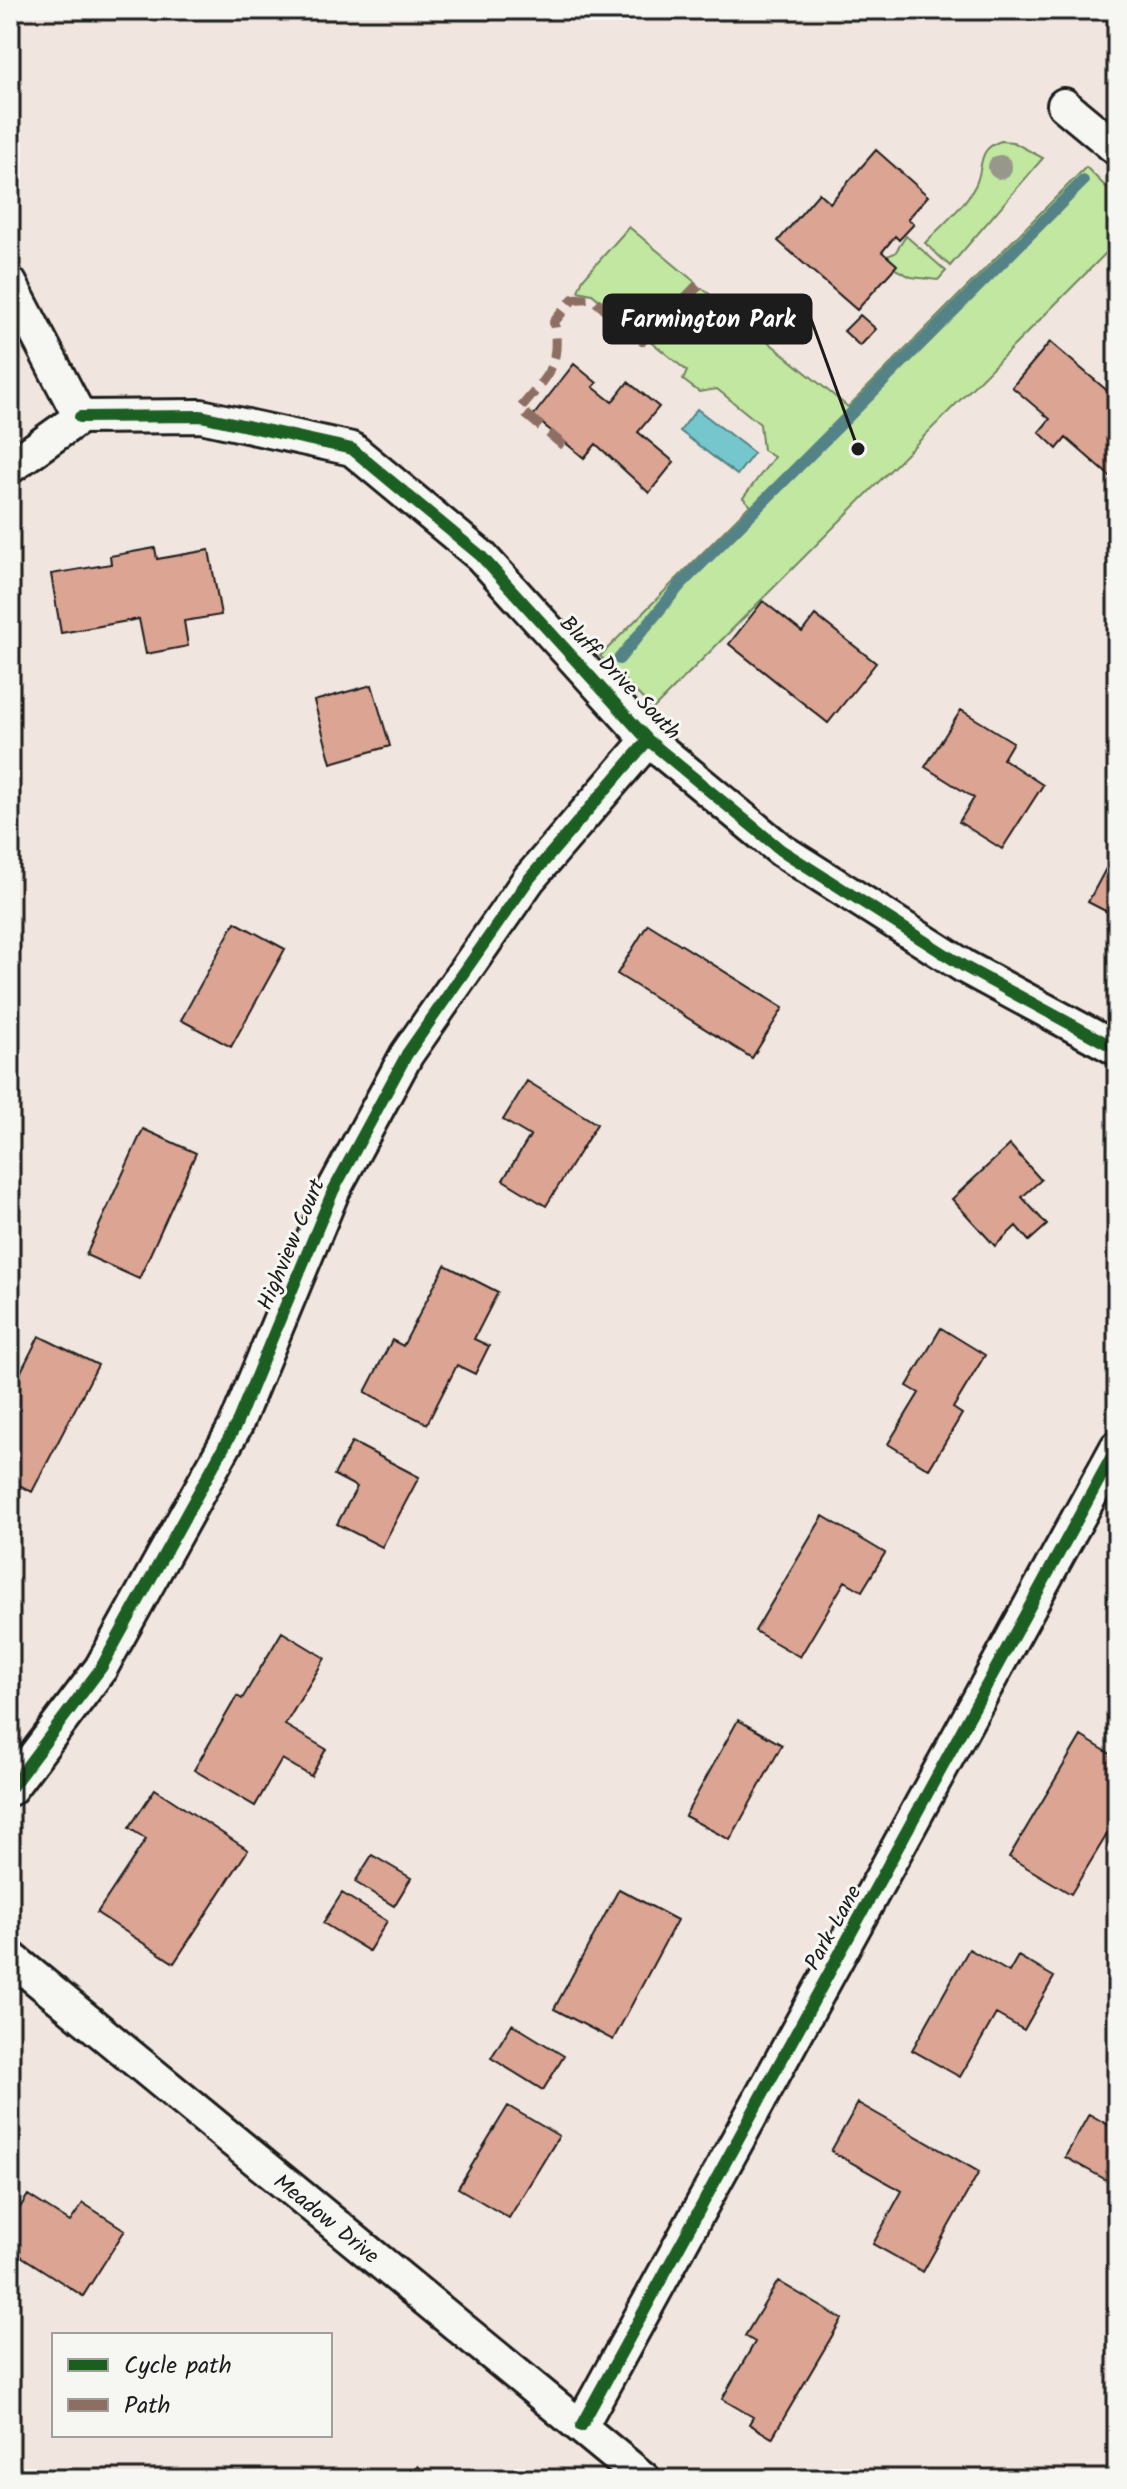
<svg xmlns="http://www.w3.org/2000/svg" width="1127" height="2489" font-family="Kalam,sans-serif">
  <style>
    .green { fill: #c2e7a1; stroke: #6f825e; stroke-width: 2 }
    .water { fill: #76c7cd; stroke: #528386; stroke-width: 2 }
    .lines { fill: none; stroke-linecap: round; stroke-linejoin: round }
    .stream { stroke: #528386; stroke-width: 12 }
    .building { fill: #dba493; stroke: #1c1c1c; stroke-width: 2 }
    .street-casing { stroke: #1c1c1c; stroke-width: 38 }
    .street { stroke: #f6f6f2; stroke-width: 32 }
    .quiet { stroke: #8d6e63; stroke-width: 10; stroke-dasharray: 20 10; stroke-linecap: butt }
    .cycleway-casing { stroke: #f6f6f2; stroke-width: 17 }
    .cycleway { stroke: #1b5e20; stroke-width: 12 }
    .tree { fill: #97988a }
    .labels { text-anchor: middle; stroke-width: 6; stroke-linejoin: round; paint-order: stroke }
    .street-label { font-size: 22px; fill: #1c1c1c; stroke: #f6f6f2 }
    .leader { fill: none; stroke: #1c1c1c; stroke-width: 3 }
    .callout-dot { fill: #1c1c1c; stroke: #f6f6f2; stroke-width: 3 }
    .callout { fill: #1c1c1c; stroke: #1c1c1c; stroke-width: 3 }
    .callout-label { font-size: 24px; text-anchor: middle; font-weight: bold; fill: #fff }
  </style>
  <rect width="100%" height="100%" fill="#f1e6df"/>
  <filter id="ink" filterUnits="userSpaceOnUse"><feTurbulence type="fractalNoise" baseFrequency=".0125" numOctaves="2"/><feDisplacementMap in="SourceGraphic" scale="16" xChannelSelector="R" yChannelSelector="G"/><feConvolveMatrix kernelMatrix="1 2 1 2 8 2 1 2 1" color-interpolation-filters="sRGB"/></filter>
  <g filter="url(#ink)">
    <path class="green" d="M1001,141l12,1 30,16 -93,108 -25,-23c16,-17 39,-36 50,-57 10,-19 0,-36 26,-45z
      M1086,167l31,31v44l-464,467 -53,-53 150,-151 -7,-7 31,-41 -11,-7 -3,-26 -43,-35 -18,3 -16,-12 4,-9 -38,-31 53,-52 146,119z
      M629,227l66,55 -52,54 -51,-42 -14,-3 5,-12z
      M906,236l40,35 -8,9 -27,-3 -18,-9 3,-4 -9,-8 8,-3z"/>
    <path class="water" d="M697,409l57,44 -17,22 -57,-44z"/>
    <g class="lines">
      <path class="stream" d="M619,659l62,-75 402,-403"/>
    </g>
    <path class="building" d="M876,150l52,46 -20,23 6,5 -15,16 -4,-4 -13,16 15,13 -40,45 -79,-69 41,-48 11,10z
      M860,315l16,14 -16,17 -16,-15z
      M1050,342l67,57v73l-5,6 -46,-40 -9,11 -18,-17 11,-13 -38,-32z
      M574,364l23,19 -4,4 19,15 16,-20 31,25 -21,25 36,30 -25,31 -53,-49 -12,14 -51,-42z
      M155,548l2,11 52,-9 12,65 -37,6 4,25 -42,8 -7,-35 -78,14 -10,-59 60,-10 -1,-8z
      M763,601l39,31 13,-17 61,48 -48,60 -99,-79z
      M372,685l18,61 -59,17 -17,-62z
      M961,710l52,32 -10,17 40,26 -41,64 -43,-27 15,-24 -49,-31z
      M1117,848v69l-29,-15z
      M235,922l50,27 -54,98 -50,-27z
      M648,924l135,84 -31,50 -135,-84z
      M527,1081l70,43 -51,82 -43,-26 27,-44 -27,-16z
      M143,1129l53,24 -57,126 -53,-24z
      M1010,1145l31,35 -19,17 25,28 -18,16 -13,-15 -21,20 -43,-47z
      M445,1265l53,27 -24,47 15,7 -14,28 -18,-9 -30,59 -62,-32 27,-52 11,6z
      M941,1328l44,27 -32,53 9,6 -33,55 -41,-25 31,-51 -12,-7z
      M39,1336l59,29 -66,127 -22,-12v-87z
      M352,1442l67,35 -37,70 -45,-23 20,-37 -23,-12z
      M823,1516l62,37 -23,38 -17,-10 -45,76 -45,-26z
      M282,1632l43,26 -40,67 41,24 -15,27 -29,-17 -27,47 -61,-36 43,-74 5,3z
      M738,1720l44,25 -52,95 -45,-24z
      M1081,1736l36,22v60l-46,76 -62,-37z
      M155,1789l93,61 -74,113 -77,-50 49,-74 -17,-11z
      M372,1855l39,23 -17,28 -39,-24z
      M619,1889l58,31 -64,120 -59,-31z
      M342,1893l45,28 -18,30 -46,-28z
      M969,1949l40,23 9,-16 36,21 -30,53 -28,-16 -36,63 -48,-27z
      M512,2024l52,32 -21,34 -52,-32z
      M858,2103l121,69 -56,100 -50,-28 29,-53 -71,-40z
      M508,2106l51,30 -50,82 -51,-30z
      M1089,2114l28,16v39l-7,13 -45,-25z
      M28,2195l42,27 13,-19 42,27 -42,66 -73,-47v-26z
      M778,2281l64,38 -70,119 -23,-14 4,-7 -31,-18 33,-57 -10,-6z
      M418,2466l15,13h-26z
      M337,2469l12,10h-20z"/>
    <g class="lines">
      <g class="street-casing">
        <path id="street" d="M1064,105l53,44
          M10,283l70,134
          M80,417l121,-1 151,33 129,107 167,184 133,110 184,117 152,82
          M10,467l70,-50
          M10,1789l91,-121 135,-243 97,-234 74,-137 122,-175 119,-139
          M10,1957l634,522
          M581,2426l536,-979"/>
      </g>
      <use href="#street" class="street"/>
      <path class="quiet" d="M564,446l-44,-37c27,-33 41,-42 34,-87l19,-23 19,-1 50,43 60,-59"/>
      <g class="cycleway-casing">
        <path id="cycleway" d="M80,417l121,-1 151,33 129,107 167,184 133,110 184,117 152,82
          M10,1789l91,-121 135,-243 97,-234 74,-137 122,-175 119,-139
          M581,2426l536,-979"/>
      </g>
      <use href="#cycleway" class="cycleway"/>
    </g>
    <circle class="tree" cx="1000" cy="167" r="12"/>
  </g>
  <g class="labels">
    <g class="street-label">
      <text transform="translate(621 677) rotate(46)" y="8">Bluff Drive South</text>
      <text transform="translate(290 1244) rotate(-67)" y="8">Highview Court</text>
      <text transform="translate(832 1927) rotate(-61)" y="8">Park Lane</text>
      <text transform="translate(327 2218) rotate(39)" y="8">Meadow Drive</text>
    </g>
  </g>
  <path class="leader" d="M858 449L811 319"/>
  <circle class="callout-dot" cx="858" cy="449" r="8"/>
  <rect class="callout" x="604" y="295" width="207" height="48" rx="8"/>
  <g class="callout-label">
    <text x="708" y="327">Farmington Park</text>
  </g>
  <rect width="1127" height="2489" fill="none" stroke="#f6f6f2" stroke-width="40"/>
  <rect x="20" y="20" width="1087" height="2449" fill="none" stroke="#1c1c1c" stroke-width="3" filter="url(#ink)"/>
  <rect x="52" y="2333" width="280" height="104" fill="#f6f6f2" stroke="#9f9f9c" stroke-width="2"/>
  <rect x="68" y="2359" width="40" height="12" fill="#1b5e20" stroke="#9f9f9c" stroke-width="2"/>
  <text x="124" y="2373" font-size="24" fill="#1c1c1c">Cycle path</text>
  <rect x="68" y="2399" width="40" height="12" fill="#8d6e63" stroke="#9f9f9c" stroke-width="2"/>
  <text x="124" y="2413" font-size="24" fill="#1c1c1c">Path</text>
</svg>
